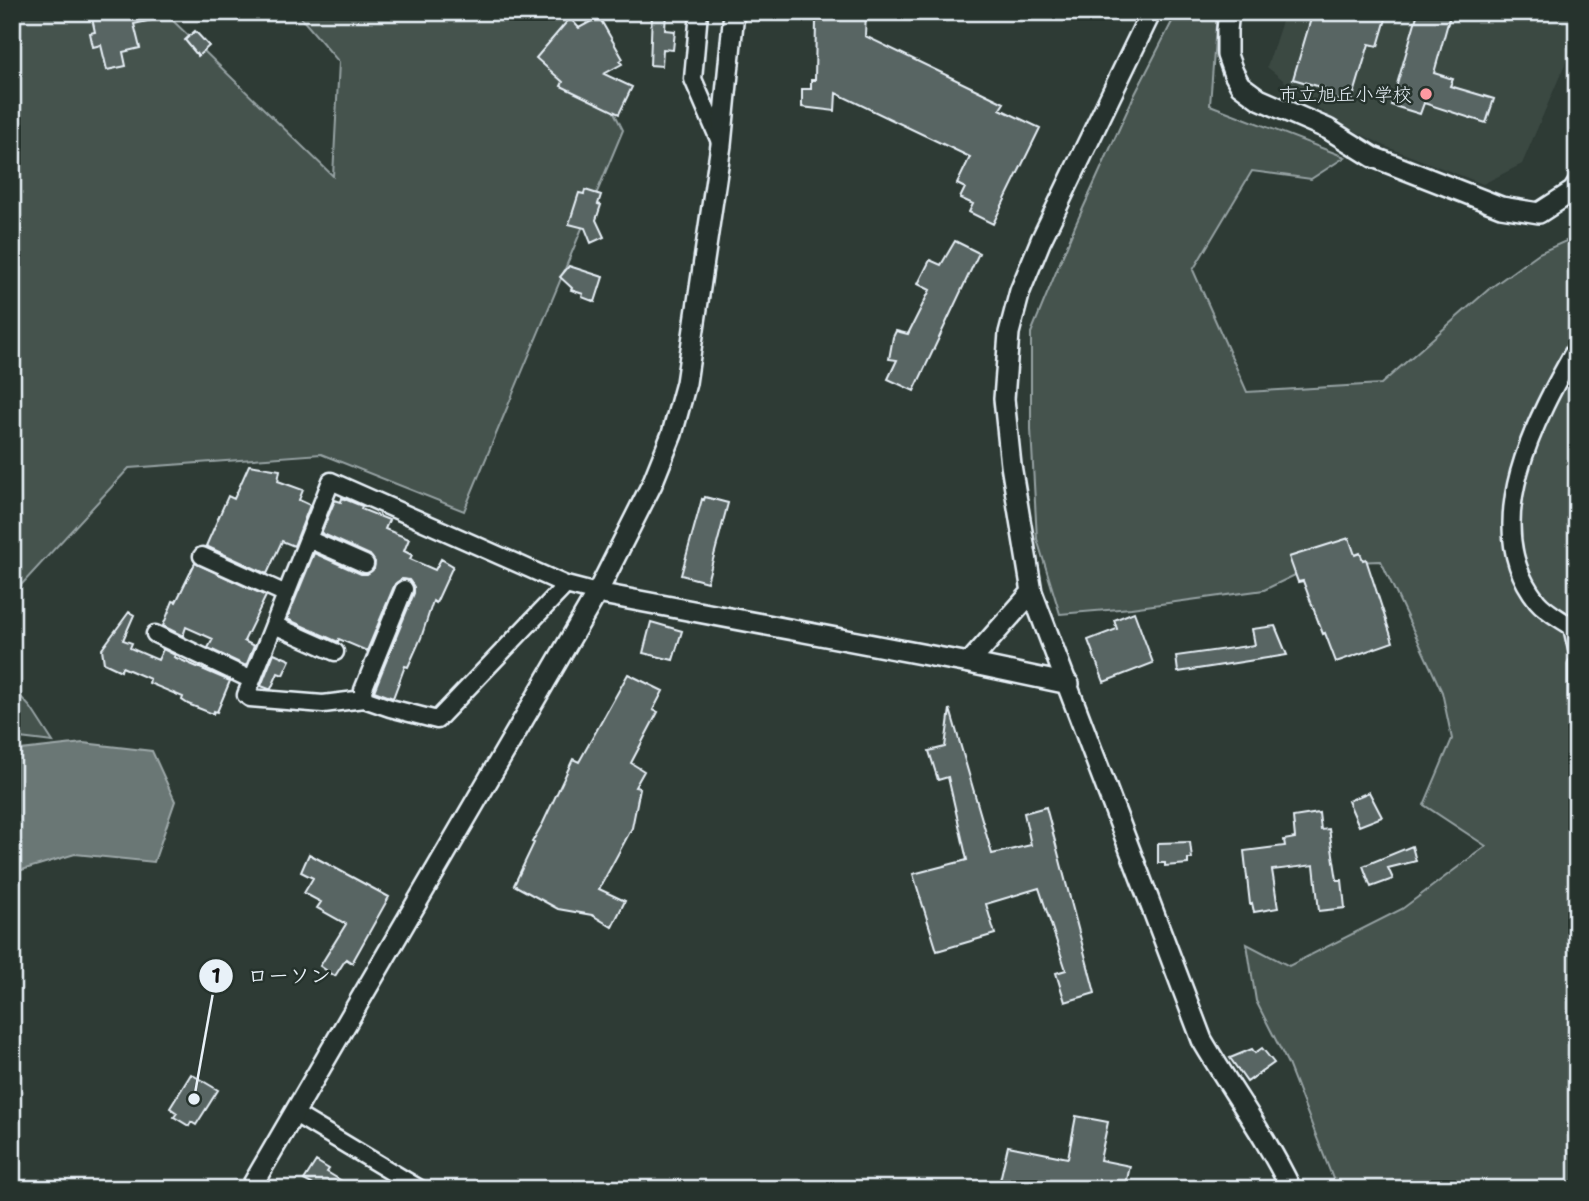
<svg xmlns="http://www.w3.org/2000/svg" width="1589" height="1201" font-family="'Shantell Sans','Klee One',sans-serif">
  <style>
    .built { fill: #3b4843 }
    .green { fill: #45524e; stroke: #96a2a3; stroke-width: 2 }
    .water { fill: #6b7775; stroke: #9da8a9; stroke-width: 2 }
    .building { fill: #596563; stroke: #e8f1f8; stroke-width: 2 }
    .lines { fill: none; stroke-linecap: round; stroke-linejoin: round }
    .minor-casing { stroke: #e8f1f8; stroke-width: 21 }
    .tertiary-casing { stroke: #e8f1f8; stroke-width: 24 }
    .minor { stroke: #26332d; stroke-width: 16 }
    .tertiary { stroke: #26332d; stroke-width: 19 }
    .poi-dot { fill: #ff9aa2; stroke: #26332d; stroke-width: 2.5 }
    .labels { text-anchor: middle; stroke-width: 5; stroke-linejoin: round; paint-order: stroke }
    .poi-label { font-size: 19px; fill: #e8f1f8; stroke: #26332d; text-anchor: end }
    .leader { fill: none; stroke: #e8f1f8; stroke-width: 2.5 }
    .callout-dot { fill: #e8f1f8; stroke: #26332d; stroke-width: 2.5 }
    .mark-label { font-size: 21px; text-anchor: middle; font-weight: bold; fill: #111 }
    .callout-label { font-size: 21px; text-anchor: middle; font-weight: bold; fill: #e8f1f8; stroke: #26332d; stroke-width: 5; stroke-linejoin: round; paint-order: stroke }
  </style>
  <rect width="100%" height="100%" fill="#2e3b35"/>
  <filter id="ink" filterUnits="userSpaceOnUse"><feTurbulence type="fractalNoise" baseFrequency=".0143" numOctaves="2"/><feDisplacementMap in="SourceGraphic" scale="14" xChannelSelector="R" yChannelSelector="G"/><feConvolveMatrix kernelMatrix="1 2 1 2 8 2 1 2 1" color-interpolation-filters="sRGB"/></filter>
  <g filter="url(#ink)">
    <path class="built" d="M1285,12h292v24l-55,128 -39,20 -96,-37 -54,-27 -66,-53z"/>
    <path class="green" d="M12,12h152l169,164 6,-114 -43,-50h268l59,118 -159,381 -143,-57 -192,14 -117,127z
      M1177,12h40l-7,93 135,52 -34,22 -59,-8 -59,99 54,122 134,-8 108,-95 50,-36 38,-17v932l-5,21h-235l-49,-125 -32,-63 -9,-57 42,22 113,-57 84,-63 -62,-41 28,-66 -10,-47 -61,-131 -61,2 -56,27 -133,18 -71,6 -23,-75 -6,-110v-96l44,-107 58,-128z
      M12,687l19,21 22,34 -41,-5z"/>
    <path class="water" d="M83,743l69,8 23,50 -21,61 -79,-8 -63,19v-122z"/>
    <path class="building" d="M106,12h54l1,6 -27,6 6,24 -17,4 3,14 -19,4 -6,-25 -8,2 -3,-14 5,-1 -3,-14 15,-3z
      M652,12h14l-1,18 10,1 -2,19 -10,-1 -1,17 -12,-1z
      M829,12h37l-1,24 139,67 -4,6 40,19 -47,96 -24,-12 4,-8 -13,-6 5,-10 -8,-4 13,-27 -134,-64 -1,18 -33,-4v-18h9v-9h4l1,-60h13z
      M1313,12h75l-10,34 -9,-2 -18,60 -29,-9 2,-7 -31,-9z
      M1418,12h33l-17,61 19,6 -3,7 44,13 -8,24 -62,-20 -4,11 -29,-9z
      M599,17l24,42 -3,2 2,3 -18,10 28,13 -13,27 -58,-28 2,-4 -27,-24 34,-40 9,10z
      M195,31l14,15 -11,10 -13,-16z
      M585,190l16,5 -3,9 3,1 -5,15 8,17 -13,6 -6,-15 -16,-4 10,-31 5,1z
      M955,241l24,12 -65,138 -26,-12 9,-19 -8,-1 4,-22 3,-6 12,3 22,-44 -12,-6 12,-24 11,5z
      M569,266l34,11 -8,25 -13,-5 1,-3 -12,-4 1,-2 -12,-11z
      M249,465l31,5 -2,11 25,9 -4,10 11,5 -16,41 -12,-5 -15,33 -61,-28 22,-50 6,3z
      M705,497l23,6 -21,79 -26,-7 21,-76 2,1z
      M342,498l20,8 -1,3 28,11 -4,9 24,10 -5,12 8,4 -2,4 25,11 6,-11 12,7 -17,37 -3,-2 -12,37 -13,29 -3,-1 -12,32 -19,-7 40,-98v-6l-5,-7 -7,-1 -7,5 -28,67 -28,-12 -1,3 -51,-23 27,-66 47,21h6l7,-5 1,-7 -5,-7 -49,-22 14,-33 6,2z
      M1349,538l6,17 5,-2 3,7 3,-1 27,83 -57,20 -11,-29 -2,1 -20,-53 -5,1 -9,-25z
      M195,563l71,33 -22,45 10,5 -8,20 -38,-18 5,-9 -27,-12 -3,9 -20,-10 10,-25 3,1z
      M129,612l5,3 -11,25 9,3 -2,5 28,12 5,-11 12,6 -1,2 56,24 -13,31 -3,-1 -1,3 -25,-10 -6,-4 1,-3 -34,-14 1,-4 -28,-12 -1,4 -17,-8 -2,-14z
      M1134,612l19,51 -49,19 -16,-42 29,-11 -3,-9z
      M651,622l31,9 -9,29 -30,-7z
      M1275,626l12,29 -109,17 -2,-16 79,-11 -3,-16z
      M274,653l16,7 -7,15 -5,-2 -7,16h-2l-8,-3z
      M628,674l35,17 -10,19 5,2 -27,51 13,8 -9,16 5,1 -8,40 -33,61 26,12 -13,26 -20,-12 -34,-6 -44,-24 20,-42 -2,-1 11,-19 30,-64 6,3z
      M950,709l42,145 39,-9 -7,-32 22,-6 49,186 -30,9 -9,-29 10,-3 -27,-82 -53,16 9,30 -58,17 -24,-77 54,-14 -19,-83 -10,3 -9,-29 16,-4z
      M1369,792l13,25 -23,9 -11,-25z
      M1319,813l2,17 8,-1 8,51h5l3,28 -26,3 -5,-46 -42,5 6,38 -24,4 -2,-9 -2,1 -6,-53 41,-5 -1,-6 11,-2 -2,-21z
      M1190,842l2,17h-4v5l-23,2v-3h-7v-20z
      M1412,846l4,15 -28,7 5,11 -22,8 -8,-21z
      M309,854l80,43 -37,66 -6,-4 -11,17 -15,-10 26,-42 -29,-16 4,-6 -17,-9 9,-15 -12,-6z
      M1262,1048l12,15 -27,19 -17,-24 22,-9 3,4z
      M191,1074l27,16 -22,35 -5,-3 -2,4 -15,-9 3,-4 -7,-5z
      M1076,1116l32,6 -8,38 30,6 -5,23h-127l10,-43 60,12z
      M316,1161l13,8 -2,3 28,17h-34l-17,-9z"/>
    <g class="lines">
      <g class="minor-casing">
        <path id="minor" d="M699,12l-6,67 28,65
          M1577,346c-41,72 -100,180 -40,255 9,11 24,18 35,26l5,22
          M308,539l57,25
          M202,556l84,38
          M566,585l-129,135 -47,-12 -26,-9 -41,5 -73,-6 -4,-3 85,-214 235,104 31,8
          M274,625l61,27
          M155,634l97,46
          M1577,665v33
          M364,699l-1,-9 41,-101
          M295,1114l125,75"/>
      </g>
      <g class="tertiary-casing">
        <path id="tertiary" d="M1151,12l-110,228 -21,51 -11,42 -5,66 7,66 21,127 170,448c29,50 64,96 89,149
          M1229,12l-2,18v25l6,17 7,13 19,14 69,30 45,28 128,50 38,6 34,-22 4,-6
          M597,593l372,70 100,21
          M969,663l63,-71
          M250,1189l347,-596 55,-109 20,-50 14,-51 35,-238 13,-133"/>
      </g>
      <use href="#minor" class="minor"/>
      <use href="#tertiary" class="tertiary"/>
    </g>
  </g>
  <circle class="poi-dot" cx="1426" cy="94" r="7"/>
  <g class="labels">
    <g class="poi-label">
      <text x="1412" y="101">市立旭丘小学校</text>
    </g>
  </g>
  <path class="leader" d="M194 1099L216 976"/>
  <g class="callout-dot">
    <circle cx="194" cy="1099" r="7"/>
    <circle cx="216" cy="976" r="18"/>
  </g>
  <g class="mark-label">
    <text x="216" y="983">1</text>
  </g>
  <g class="callout-label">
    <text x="289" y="983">ローソン</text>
  </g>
  <rect width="1589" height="1201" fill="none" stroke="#26332d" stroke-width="42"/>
  <rect x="21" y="21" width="1547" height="1159" fill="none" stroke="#e8f1f8" stroke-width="2.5" filter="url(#ink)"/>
</svg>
